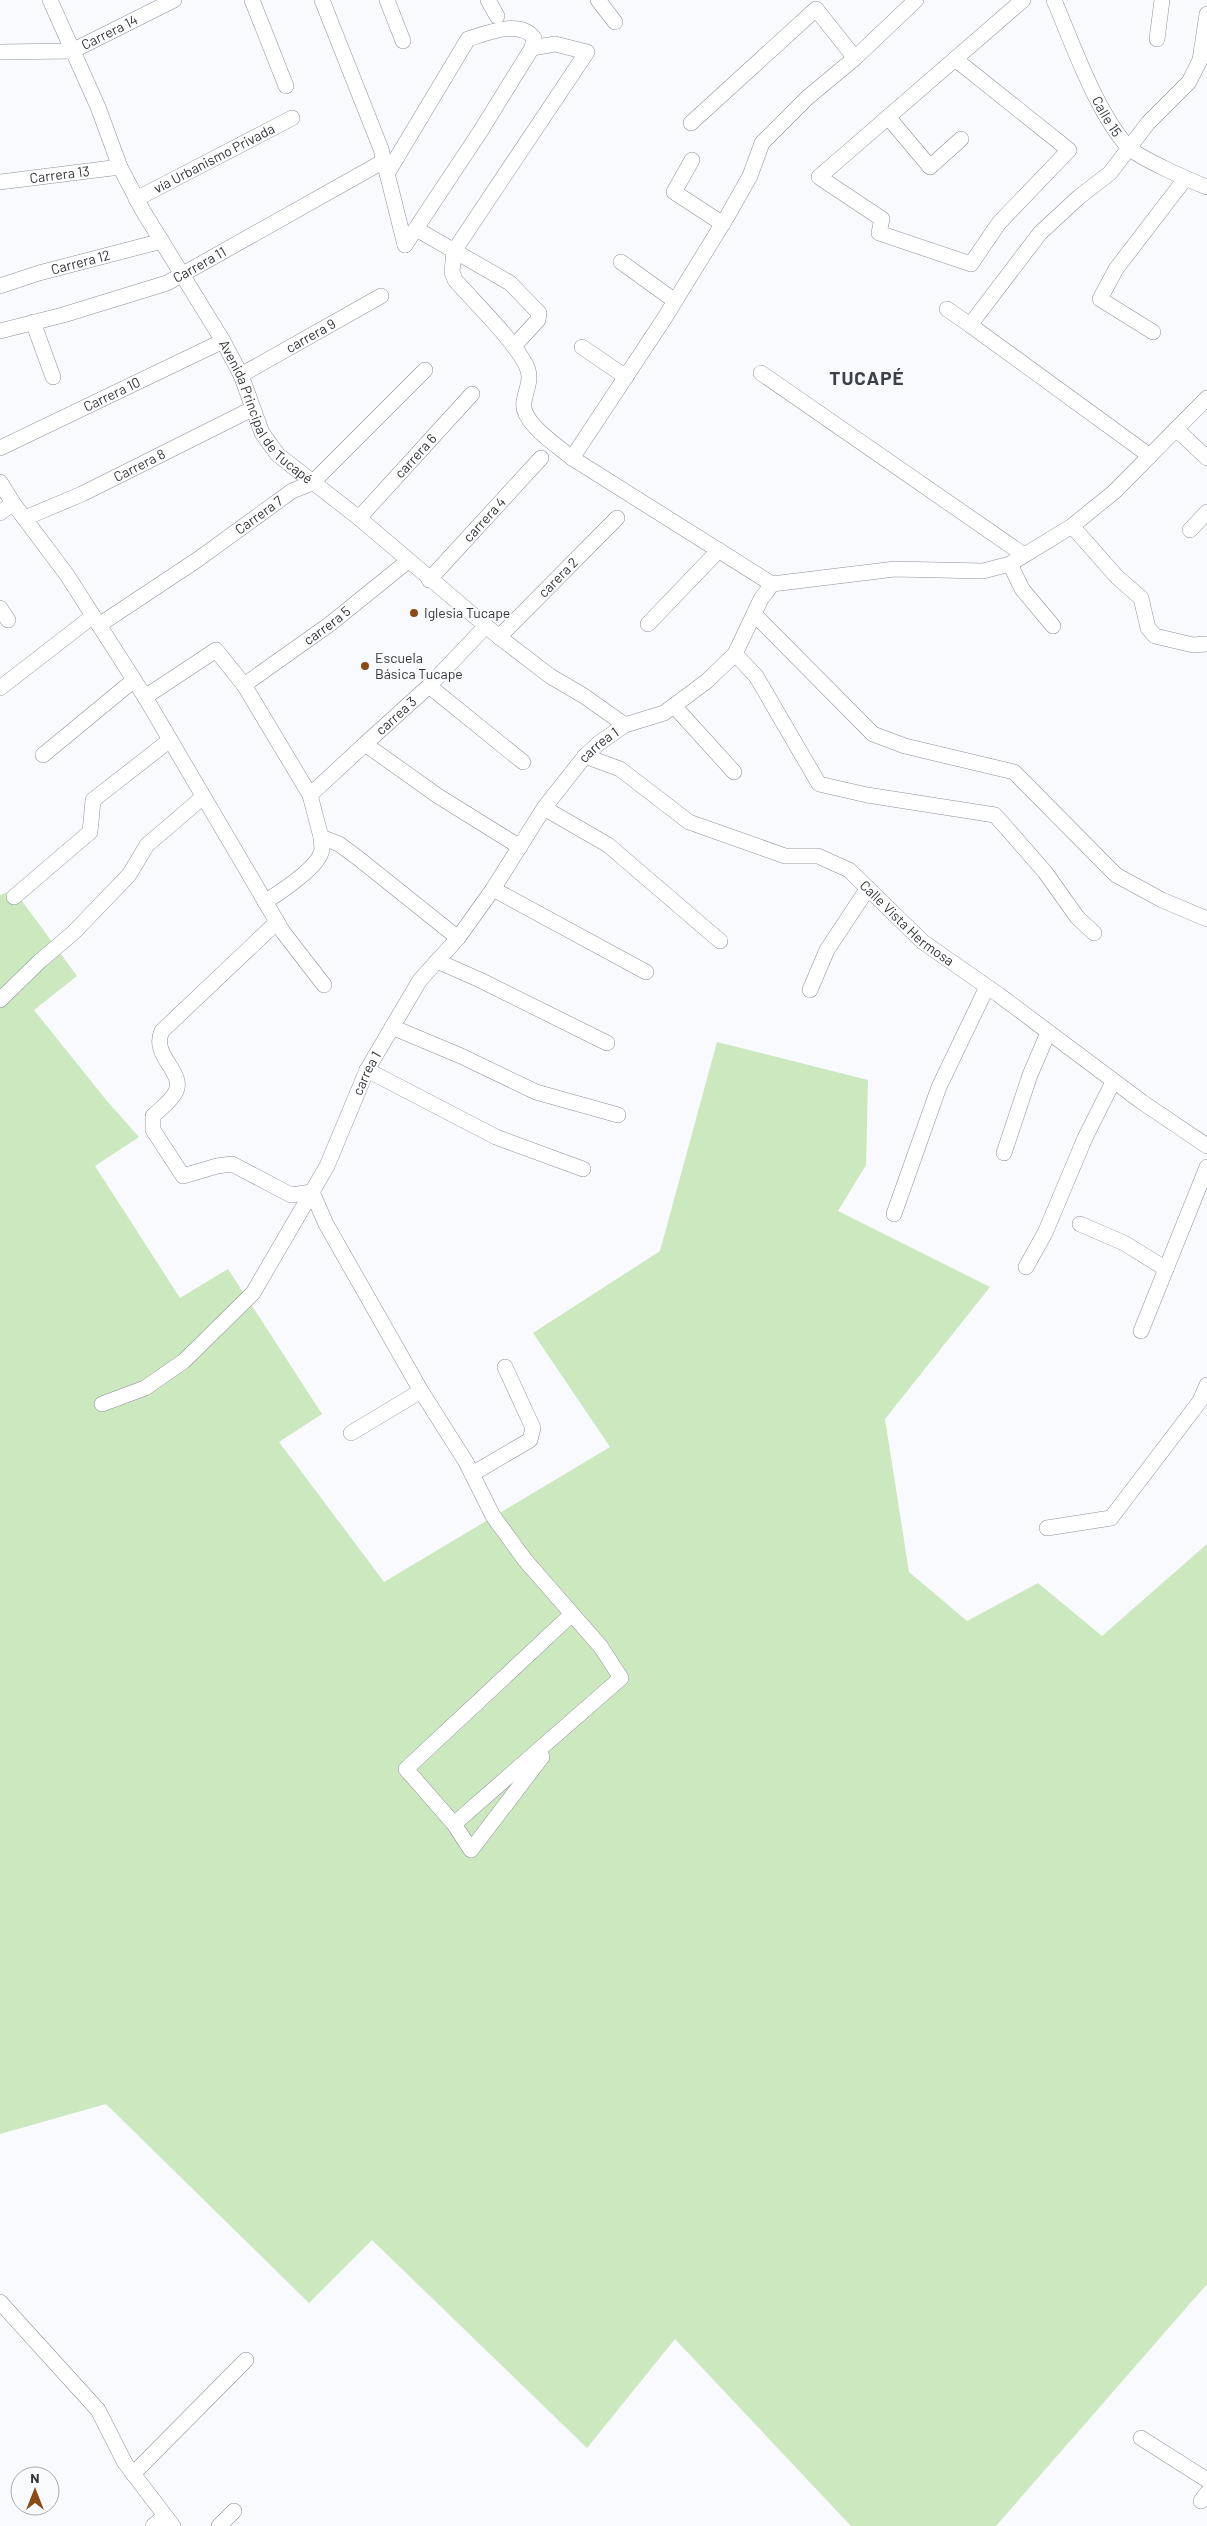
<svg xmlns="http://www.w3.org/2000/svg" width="1207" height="2526" font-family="Barlow,sans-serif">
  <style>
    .green { fill: #cbe8be }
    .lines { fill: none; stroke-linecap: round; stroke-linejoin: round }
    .minor-casing { stroke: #8e929b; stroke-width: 16 }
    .minor { stroke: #fff; stroke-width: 15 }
    .poi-dot { fill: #8c4b15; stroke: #f8fafe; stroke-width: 2 }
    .labels { text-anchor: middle; stroke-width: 4; stroke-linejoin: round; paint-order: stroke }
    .street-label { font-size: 14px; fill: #34363a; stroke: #f8fafe }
    .poi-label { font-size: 14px; fill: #34363a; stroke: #f8fafe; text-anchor: start }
    .district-label { font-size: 19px; font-weight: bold; letter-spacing: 1px; fill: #3d4048; stroke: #f8fafe }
  </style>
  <rect width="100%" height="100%" fill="#f8fafe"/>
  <path class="green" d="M14,890l63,86 -43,34 73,91 32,36 -44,29 85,132 48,-29 94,145 -43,28 105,140 226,-135 -77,-114 127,-82 57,-209 151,38 -2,85 -28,46 152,76 -105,132 24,153 58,49 71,-38 64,53 105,-92v740l-211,242h-145l-176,-187 -88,109 -215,-208 -63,63 -203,-199 -106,30v-1239z"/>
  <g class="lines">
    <g class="minor-casing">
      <g id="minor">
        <path id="s1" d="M50,0l48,107 22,60 23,44 80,130 18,34 21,58 16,22 81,63 140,119 51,39 34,20 41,29"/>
        <path d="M252,0l34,86"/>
        <path d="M322,0l59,149 24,96"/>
        <path d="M387,0l16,41"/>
        <path d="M488,0l9,16"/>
        <path d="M598,0l17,22"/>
        <path id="s2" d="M1054,0c19,45 42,111 74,147 11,11 63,34 79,40"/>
        <path d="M1157,39l5,-39"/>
        <path d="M532,48l23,-4 32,8 -133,199 -2,21 3,8c21,24 57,58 71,85 7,14 0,23 -2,37 -4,20 34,44 48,56"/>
        <path id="s3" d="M0,52l72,-1 102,-51"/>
        <path d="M955,59l114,91 -70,73 -28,41 -92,-31 3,-14 -63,-42 204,-177"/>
        <path d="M888,117l42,50 31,-28"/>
        <path d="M691,123l125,-114 39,49"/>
        <path d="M692,160l-18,32 49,32"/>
        <path d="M387,174l81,-135c19,-6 52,-20 66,-1l-2,10 -52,84 -75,113"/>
        <path id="s4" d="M0,182l120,-15"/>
        <path id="s5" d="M136,199l156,-81"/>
        <path d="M418,230l92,53 29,30 -1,7 -24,26"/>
        <path d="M621,262l54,39"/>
        <path id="s6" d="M0,286l39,-13 123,-32"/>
        <path d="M947,309l23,16"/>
        <path d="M33,322l20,55"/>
        <path id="s7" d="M0,331l63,-16 104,-32 217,-122"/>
        <path d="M1153,332l-53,-33 16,-30 69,-90"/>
        <path d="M582,347l44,30"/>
        <path d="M761,373l263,182"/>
        <path id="s8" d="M241,375l140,-79"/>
        <path d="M1176,429l31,29"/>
        <path id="s9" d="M0,448l223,-107"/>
        <path d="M1150,456l-180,-131 70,-92 39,-36 31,-24 38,-50 41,-41 11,-22 7,-46"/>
        <path d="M0,482l13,21 54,72 78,122 138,235 41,53"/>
        <path d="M0,513l13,-10"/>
        <path id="s10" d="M25,518l57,-24 170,-85"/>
        <path id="s11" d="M359,518l113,-124"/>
        <path d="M1072,526l45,51 24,21 7,30 7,8 38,9 14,-1"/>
        <path d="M1190,530l17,-18"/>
        <path d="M1010,564l12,25 31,37"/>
        <path id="s12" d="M429,580l112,-122"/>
        <path d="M772,584l-200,-126 92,-139 64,-104 22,-39 12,-33 45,-45 48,-40 61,-58"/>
        <path d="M0,608l8,12"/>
        <path d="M755,615l118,119 32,12 109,26 102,103 46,25 45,19"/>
        <path d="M648,624l71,-74"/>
        <path id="s13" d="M99,625l98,-65 95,-69 20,-8 113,-113"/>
        <path d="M486,626l-57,60 94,76"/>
        <path id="s14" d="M499,637l118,-119"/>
        <path d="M735,654l21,22 63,108 48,11 128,20 50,57 32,45 17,16"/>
        <path id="s15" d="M244,685l86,-61 78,-63"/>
        <path d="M0,688l93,-72"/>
        <path d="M145,697l71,-47 28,35 66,110 11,42 18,7 19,14 100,80"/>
        <path d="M674,706l60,66"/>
        <path id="s16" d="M365,744l64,-58"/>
        <path d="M43,755l91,-75"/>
        <path id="s17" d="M585,756l35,13 69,53 96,34h33l31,14 74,72 76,53 143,107 65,44"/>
        <path d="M310,795l55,-51 73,52 82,51"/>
        <path d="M544,808l64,37 112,96"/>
        <path d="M493,889l153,83"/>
        <path d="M14,897l76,-65 3,-32 77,-60"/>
        <path d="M265,902c14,-9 51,-33 56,-49 2,-4 0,-11 0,-16"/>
        <path d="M277,922l-115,109c-12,25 25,42 13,62 -4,8 -15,16 -22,23v14l30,46 34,-10 15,-2 59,31 21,-3 14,32 95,167 45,71 27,54 32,44 76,87 20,31 -167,146 -48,-55 166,-155"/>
        <path d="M437,961l43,19 127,63"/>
        <path d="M810,990l17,-40 41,-62"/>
        <path d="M0,1000l40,-39 33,-28 56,-58 18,-30 56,-48"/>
        <path d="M392,1027l69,29 75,36 82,23"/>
        <path d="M367,1070l129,67 87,32"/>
        <path d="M1004,1153l26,-78 18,-42"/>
        <path d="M894,1214l45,-127 48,-100"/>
        <path d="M1080,1224l44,19 42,26"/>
        <path d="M1026,1267l19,-34 40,-95 28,-56"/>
        <path d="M1141,1331l66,-164"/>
        <path id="s18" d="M102,1404l43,-16 39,-27 69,-68 74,-127 40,-96 27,-46 26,-44 38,-42 35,-49 51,-81 41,-52 14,-13 26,-18 39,-12 43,-32 28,-27 26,-55 11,-15 123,-15 88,2 27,-7 62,-38 42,-34 93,-94"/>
        <path d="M351,1433l70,-42"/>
        <path d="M472,1474l58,-34 3,-12 -28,-61"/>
        <path d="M1047,1528l64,-10 89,-117 7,-16"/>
        <path d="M454,1824l17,26 71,-93"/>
        <path d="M0,2302l98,108 27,53 48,63"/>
        <path d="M1141,2438l66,42"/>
        <path d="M133,2474l113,-114"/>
        <path d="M1201,2501l6,-8"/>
        <path d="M153,2526l12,-10"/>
        <path d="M219,2526l15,-15"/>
      </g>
    </g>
    <use href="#minor" class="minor"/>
  </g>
  <g class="poi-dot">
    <circle cx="414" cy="613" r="5"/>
    <circle cx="365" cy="666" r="5"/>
  </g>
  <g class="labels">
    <g class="street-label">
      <text dy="5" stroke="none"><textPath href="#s3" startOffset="114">Carrera 14</textPath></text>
      <text dy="5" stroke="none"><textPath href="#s2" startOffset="128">Calle 15</textPath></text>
      <text dy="5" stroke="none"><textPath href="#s5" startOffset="88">vía Urbanismo Privada</textPath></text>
      <text dy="5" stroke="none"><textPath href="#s4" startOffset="60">Carrera 13</textPath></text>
      <text dy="5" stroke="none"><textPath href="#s6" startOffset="84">Carrera 12</textPath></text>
      <text dy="5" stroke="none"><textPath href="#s7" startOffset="211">Carrera 11</textPath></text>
      <text dy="5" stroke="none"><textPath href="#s8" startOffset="80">carrera 9</textPath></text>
      <text dy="5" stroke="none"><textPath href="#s9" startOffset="124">Carrera 10</textPath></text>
      <text dy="5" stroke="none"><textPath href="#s1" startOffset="468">Avenida Principal de Tucapé</textPath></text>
      <text dy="5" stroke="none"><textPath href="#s11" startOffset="84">carrera 6</textPath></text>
      <text dy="5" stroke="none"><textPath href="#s10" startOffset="126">Carrera 8</textPath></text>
      <text dy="5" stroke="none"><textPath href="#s13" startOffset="194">Carrera 7</textPath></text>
      <text dy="5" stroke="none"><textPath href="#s12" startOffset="82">carrera 4</textPath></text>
      <text dy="5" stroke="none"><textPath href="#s14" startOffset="84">carera 2</textPath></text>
      <text dy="5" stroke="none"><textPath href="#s15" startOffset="102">carrera 5</textPath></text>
      <text dy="5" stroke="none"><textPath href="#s16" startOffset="42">carrea 3</textPath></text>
      <text dy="5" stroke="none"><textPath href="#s18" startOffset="842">carrea 1</textPath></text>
      <text dy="5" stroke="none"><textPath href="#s17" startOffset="372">Calle Vista Hermosa</textPath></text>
      <text dy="5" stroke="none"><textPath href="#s18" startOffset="438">carrea 1</textPath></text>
    </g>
    <g class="poi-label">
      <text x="424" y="618">Iglesia Tucape</text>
      <text x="375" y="663">Escuela<tspan x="375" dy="16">Básica Tucape</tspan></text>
    </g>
    <g class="district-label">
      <text x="867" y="385">TUCAPÉ</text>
    </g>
  </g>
  <g transform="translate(35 2491)"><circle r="24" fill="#f8fafe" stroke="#aaacb0"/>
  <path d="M0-4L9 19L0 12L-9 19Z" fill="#8c4b15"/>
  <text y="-8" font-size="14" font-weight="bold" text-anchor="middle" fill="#34363a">N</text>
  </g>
</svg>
